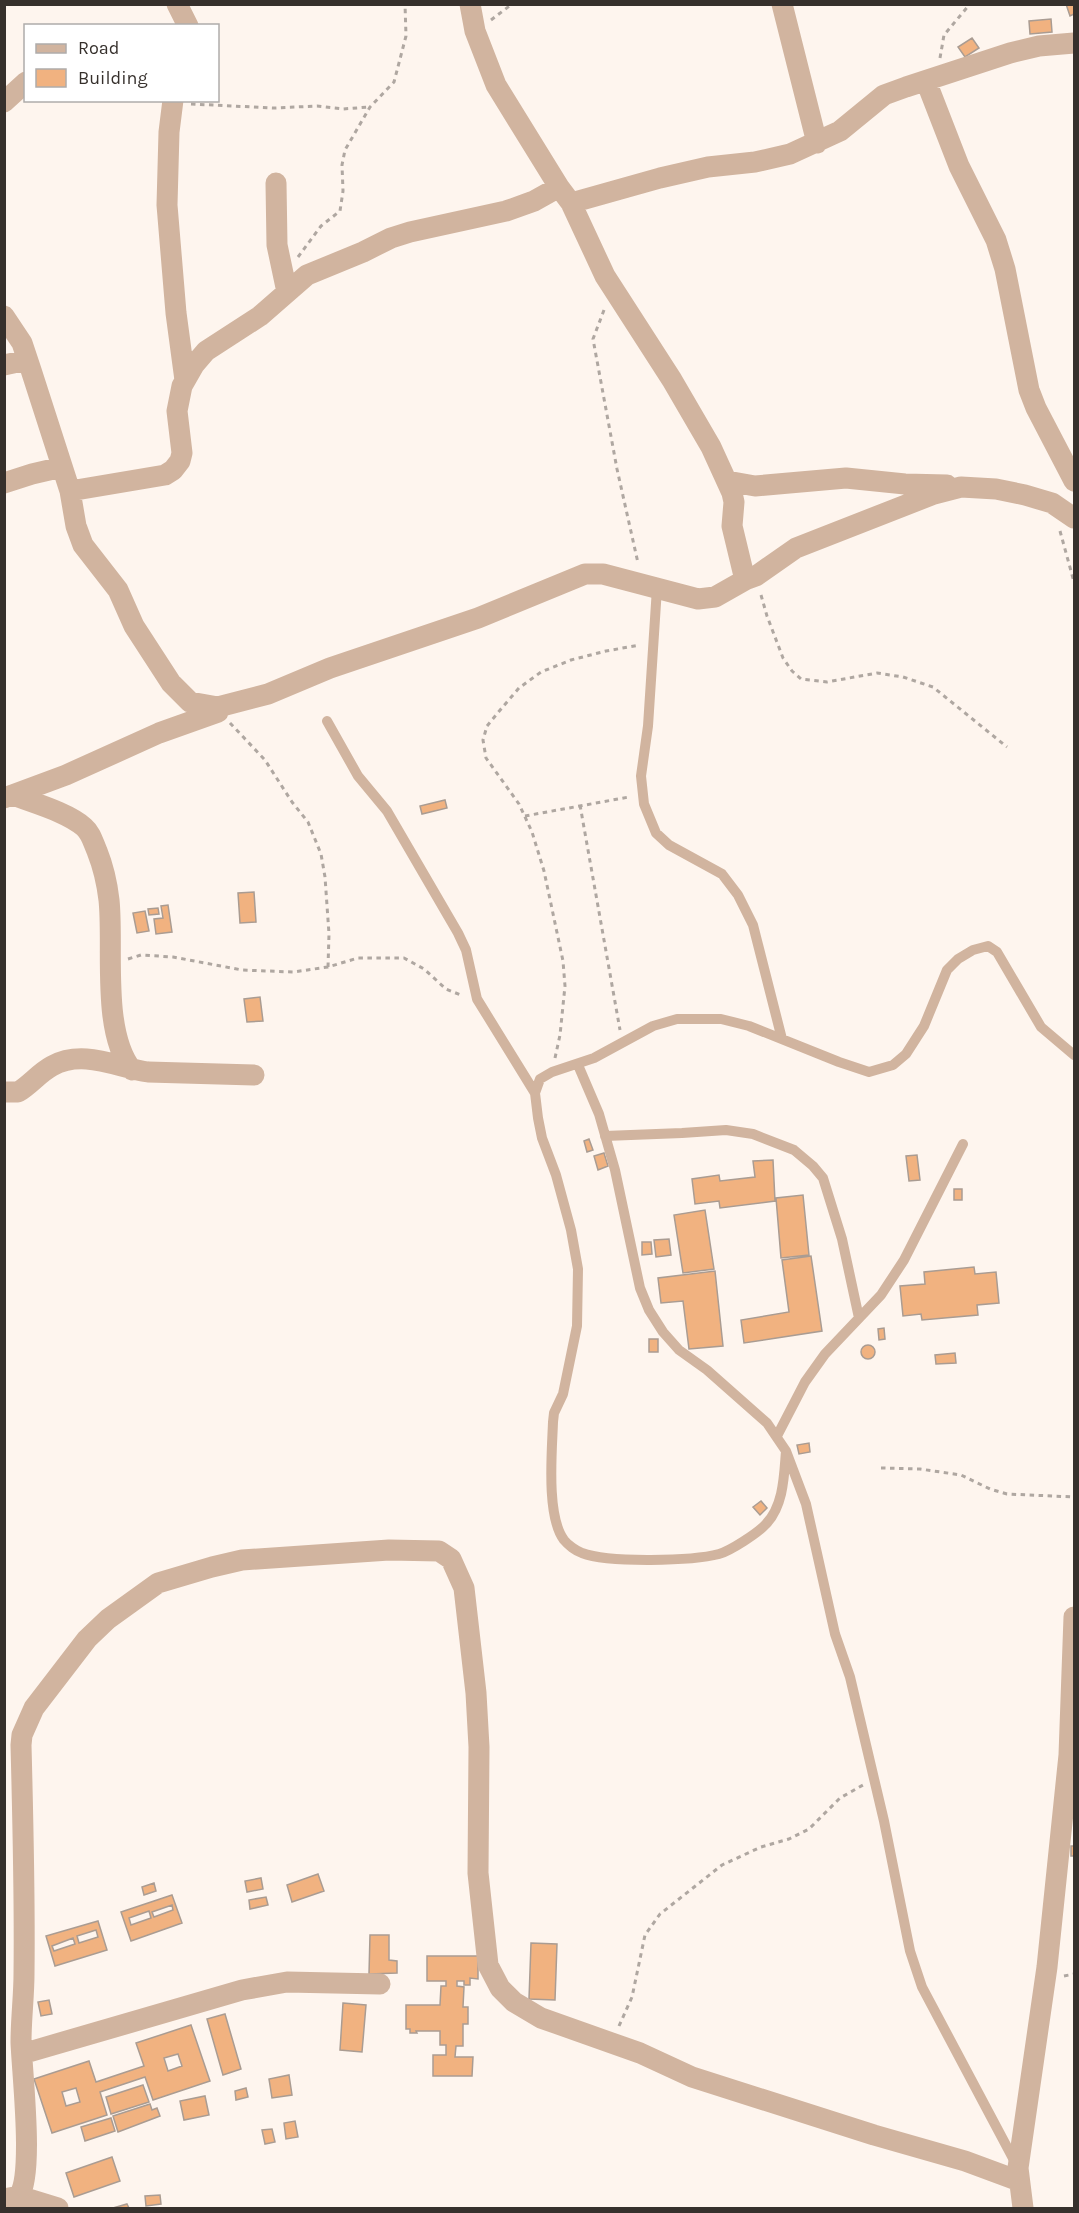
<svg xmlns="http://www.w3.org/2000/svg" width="1079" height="2213" font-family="Karla,sans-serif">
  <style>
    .building { fill: #f1b280; stroke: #aa9c92; stroke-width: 1.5; fill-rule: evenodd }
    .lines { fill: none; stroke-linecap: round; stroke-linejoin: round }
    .path { stroke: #afa7a1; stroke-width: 3; stroke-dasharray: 4.5 4.5; stroke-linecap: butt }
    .lane { stroke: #d1b49f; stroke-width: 10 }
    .street { stroke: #d1b49f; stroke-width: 21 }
  </style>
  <rect width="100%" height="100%" fill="#fef5ee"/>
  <path class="building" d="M1066,4h8v10l-4,2z
    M1051,19l1,13 -22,2 -1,-13z
    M972,38l7,10 -14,9 -7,-10z
    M445,800l2,8 -25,6 -2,-8z
    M254,892l2,30 -16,1 -2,-30z
    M168,905l4,27 -16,2 -2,-15 9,-1 -2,-12z
    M158,908l1,6 -10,1 -1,-6z
    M145,911l4,20 -12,2 -4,-20z
    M260,997l3,24 -16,1 -3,-23z
    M589,1139l4,11 -6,2 -3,-11z
    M604,1153l4,13 -10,4 -4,-14z
    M917,1155l3,25 -11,1 -3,-25z
    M773,1160l2,41 -55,7 -1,-7 -24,3 -3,-25 27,-4 1,6 35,-4 -2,-16z
    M954,1189h8v11h-8z
    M803,1195l6,60 -28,3 -5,-60z
    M705,1210l9,59 -31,4 -9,-58z
    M669,1239l2,16 -15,2 -2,-17z
    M642,1242h9l1,12 -10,1z
    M811,1256l11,75 -78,12 -3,-23 48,-8 -7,-52z
    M974,1267l1,7 21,-2 3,31 -22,2 1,10 -56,5 -1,-6 -18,2 -3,-30 25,-2 -1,-12z
    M715,1271l8,75 -34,3 -6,-48 -22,2 -3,-25z
    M884,1328l1,11 -6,1 -1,-11z
    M649,1339h9v13h-9z
    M861 1352a7 7 0 1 1 14 0a7 7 0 1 1-14 0Z
    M955,1353l1,10 -20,1 -1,-9z
    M809,1443l1,9 -11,2 -2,-9z
    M761,1501l6,7 -7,7 -7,-8z
    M1071,1846h3v10h-3z
    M318,1874l6,17 -32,11 -5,-17z
    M261,1878l2,11 -16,3 -2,-11z
    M154,1883l2,8 -12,4 -2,-8z
    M172,1895l10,28 -51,18 -10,-29zM172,1905l1,5 -19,7 -2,-5zM149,1911l2,7 -20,7 -2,-7z
    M266,1897l2,8 -18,4 -1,-9z
    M98,1921l9,29 -52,16 -9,-30zM96,1930l2,7 -19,6 -2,-7zM73,1938l2,6 -21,7 -2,-5z
    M370,1935h19v25l8,1v12l-28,1z
    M531,1943l26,1 -2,56 -26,-1z
    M427,1956h51v23l-8,-1v7h-6v-4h-7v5l7,1 -1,20h5v17h-5v22h-7l-1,11h18l-1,19h-39v-21h13v-10h-6v-14h-24l1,2h-7v-4h-4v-24h34l1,-19h5v-5h-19z
    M49,2000l3,14 -11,2 -3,-14z
    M343,2003l23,2 -4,47 -22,-2z
    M225,2014l16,55 -18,6 -16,-56z
    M191,2025l19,56 -57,19 -8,-23 -45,15 7,23 -55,18 -18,-54 55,-18 7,21 48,-16 -8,-23zM178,2054l4,12 -14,5 -4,-13zM76,2088l4,14 -14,4 -4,-14z
    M289,2075l3,20 -20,3 -3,-19z
    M143,2085l6,17 -38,12 -5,-17z
    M246,2088l2,9 -12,3 -1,-9z
    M205,2096l4,19 -25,5 -4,-19z
    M150,2104l2,6 5,-2 3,8 -42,16 -5,-16z
    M111,2118l4,13 -30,10 -4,-14z
    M295,2121l3,16 -12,2 -2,-16z
    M272,2129l3,13 -10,2 -3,-14z
    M112,2157l8,24 -46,16 -8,-24z
    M160,2195l1,9 -15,2 -1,-10z
    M127,2204l2,4h-16z"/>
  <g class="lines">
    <path class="path" d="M491,20l21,-16
      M940,58l4,-23 26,-31
      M191,104l83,4 43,-2 26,3 27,-2
      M298,257l23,-31 19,-15 3,-20 -1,-26 3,-15 25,-43 24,-25 12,-46 -1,-32
      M604,310l-11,29 24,130 21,94
      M1060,531l14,51
      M761,595l6,21 16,42 9,13 9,8 26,3 50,-9 26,4 30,10 74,60
      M230,723l35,37 27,42 16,20 13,32 4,23 4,57 -1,33
      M580,805l40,225
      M525,816l104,-19
      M128,959l13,-4 32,2 69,13 51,2 35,-5 30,-9h46l20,11 22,20 17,7
      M555,1058l5,-23 5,-49 -2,-25 -19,-90 -12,-39 -13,-28 -33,-46 -3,-18 4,-14 14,-17 18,-21 22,-16 30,-12 35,-9 34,-6
      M881,1468l39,1 41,6 29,14 17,5 67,3
      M1064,1976l10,-2
      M619,2026l13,-29 13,-62 15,-21 62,-49 39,-18 28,-8 20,-10 31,-31 23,-13"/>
    <path class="lane" d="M657,588l-9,138 -7,50 3,28 12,29 13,12 53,29 16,21 15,30 29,114
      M327,721l31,55 29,35 71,122 8,17 11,49 58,94
      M578,1065l21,49 16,56 25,118 9,22 14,22 16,18 28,20 60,53 19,28 20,53 29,130 15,43 34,144 26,130 12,36 94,177
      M605,1136l77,-3 44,-3 27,4 41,16 19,16 10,12 19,61 17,79
      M777,1436l28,-54 20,-28 56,-59 23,-35 59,-116
      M786,1451c-2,24 -2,54 -20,73 -8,9 -36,27 -47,30 -26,7 -111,9 -137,-1 -6,-2 -14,-8 -18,-13 -18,-24 -12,-89 -11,-118l1,-9 9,-19 14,-68 1,-57 -7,-39 -15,-55 -14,-37 -4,-20 -3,-25 5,-14 12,-7 42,-14 59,-32 24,-7h44l28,7 90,36 30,10 24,-7 13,-11 18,-28 23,-56 11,-11 15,-9 15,-4 9,6 44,75 33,28"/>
    <path class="street" d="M177,4l11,22
      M470,4l5,27 21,54 63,102 12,16 34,73 67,104 39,67 21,46 2,9 -2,24 13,54
      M782,4l35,139
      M926,81l33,85 37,74 9,29 24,121 7,18 38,73
      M173,100l-4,32 -2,73 9,108 9,67
      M4,102l22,-20
      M276,183l1,62 10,47
      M571,203l89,-25 48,-11 47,-5 35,-8 50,-23 44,-36 22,-8 104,-34 29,-7 35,-3
      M4,316l18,27 9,27 39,121 6,35 7,19 35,45 16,36 37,57 19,19 28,5
      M4,365l23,-5
      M727,481l28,5 91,-8 59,6 42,1
      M4,483l28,-9 30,-7
      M70,491l95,-16 8,-5 7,-9 2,-8 -5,-42 5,-25 12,-21 12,-14 54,-35 47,-41 56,-23 28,-14 19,-6 96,-21 28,-10 25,-14
      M13,795c20,8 54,17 71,32 7,6 9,15 13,24 6,15 10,32 12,49 5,47 -8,131 23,170
      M4,798l62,-23 93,-42 59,-21v-5l50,-13 62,-26 148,-50 107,-44h18l95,25 17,-2 30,-17 11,-4 40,-28 138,-54 27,-7 35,2 29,6 27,8 22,15
      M4,1092h14c12,-7 21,-19 34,-26 31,-17 64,1 96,6l106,3
      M22,2054l220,-64 45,-8 93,2
      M19,2196l39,12
      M4,2199l15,-3c15,-22 3,-123 2,-154 0,-23 3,-46 3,-68 1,-77 -1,-153 -3,-229l1,-10 12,-27 53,-69 21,-20 50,-36 54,-16 30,-7 147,-10 50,1 12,8 13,29 12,105 3,54 -1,126 10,92 12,23 14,14 27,16 99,35 52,24 182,58 91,26 54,20
      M1023,2208l-5,-40 29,-201 22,-212 5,-138"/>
  </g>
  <rect width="1079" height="2213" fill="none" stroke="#36302c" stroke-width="12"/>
  <rect x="24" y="24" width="195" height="78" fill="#ffffff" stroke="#afacab" stroke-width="1.5"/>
  <rect x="36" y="44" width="30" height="9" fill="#d1b49f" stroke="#afacab" stroke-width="1.5"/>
  <text x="78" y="54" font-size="18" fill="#36302c">Road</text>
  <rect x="36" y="69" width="30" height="18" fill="#f1b280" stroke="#afacab" stroke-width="1.5"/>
  <text x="78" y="84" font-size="18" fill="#36302c">Building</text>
</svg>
